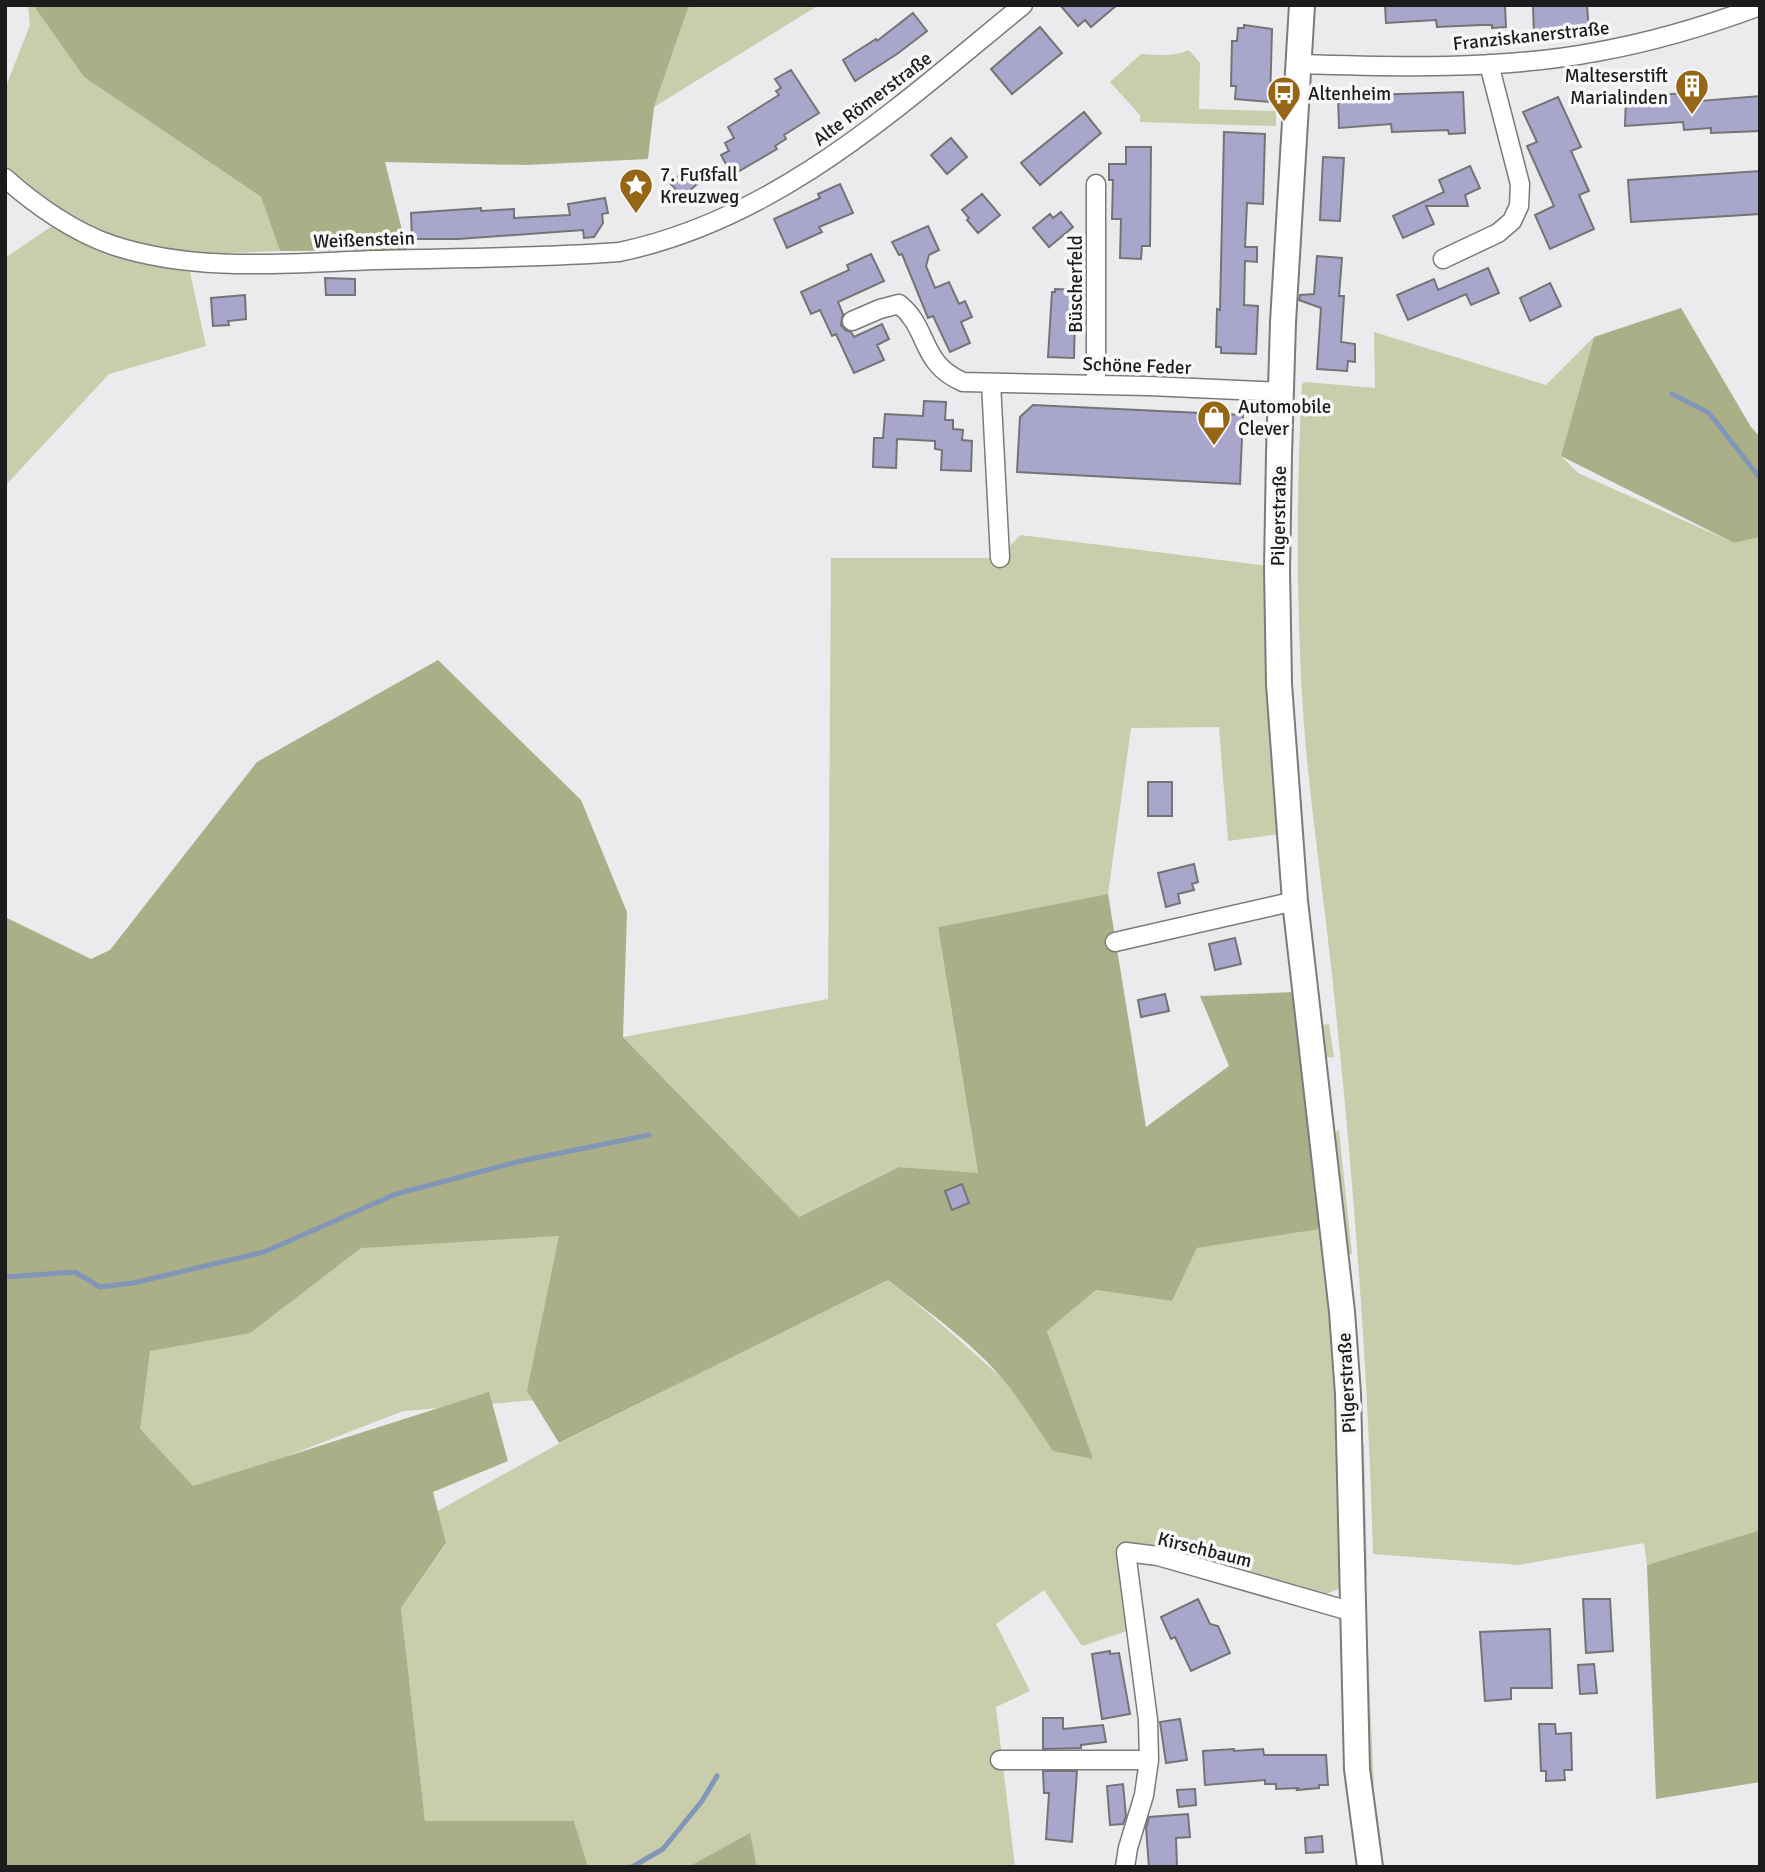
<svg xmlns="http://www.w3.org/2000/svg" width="1765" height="1872" font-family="Signika,sans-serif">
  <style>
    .green { fill: #c9cdac }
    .forest { fill: #aaaf88 }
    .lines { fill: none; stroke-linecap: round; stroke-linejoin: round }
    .stream { stroke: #8296b7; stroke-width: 5 }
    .building { fill: #a9a6cc; stroke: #747475; stroke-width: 2 }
    .street-casing { stroke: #7b7b7c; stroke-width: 21 }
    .secondary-casing { stroke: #7b7b7c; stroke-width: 28 }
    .street { stroke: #fff; stroke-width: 18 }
    .secondary { stroke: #fff; stroke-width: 24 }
    .labels { text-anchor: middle; stroke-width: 7; stroke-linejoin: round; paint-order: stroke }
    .street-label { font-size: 19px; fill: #1c1c1c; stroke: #f8f8f9 }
    .poi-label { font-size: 19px; fill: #1c1c1c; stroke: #f8f8f9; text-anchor: start }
  </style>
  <rect width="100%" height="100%" fill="#ebeaec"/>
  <path class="green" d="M28,5h5l51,72 177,120 19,54 -94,4 -79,-19 -46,-26 -56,-42v-79l25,-64z
    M689,5h130l-165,102z
    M1189,50l11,13 -1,46 77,2v15l-136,-4v-7l-30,-33 31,-28c17,1 33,3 48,-4z
    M52,226l56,29 82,17 16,74 -97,28 -104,112v-228z
    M1374,332l172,53 48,-48 -33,119 17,17 156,70 26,-6v993l-113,35 -3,-22 -125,22 -146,-11c-5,-190 -20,-381 -40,-570 -9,-86 -22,-172 -29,-258 -8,-114 -8,-228 -2,-342l3,-2 70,6z
    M1020,535l249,31 11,268 -52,7 -9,-114 -88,1 -23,166 -170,33 40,247 -79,-7 -100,50 -176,-180 205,-38 3,-441h168z
    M1329,1024l5,33 -13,1 -4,-32z
    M1339,1131l13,123 -7,1 -15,-123z
    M565,1227l-29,173 -133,11 -241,94 -63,-146 218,-124z
    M1327,1228l10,147 6,212 -22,9 -194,-44 9,76 -54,18 -38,-56 -48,34 34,67 -34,16 19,160h-258l-7,-33 -62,33h-100l-14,-46 -149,1 -24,-214 45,-64 -10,-32 124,-69 328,-163c71,57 136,119 204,179l-45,-128 49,-41 76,11 25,-53z
    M1358,1445h6l3,131h-7z
    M1366,1610l8,180 10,77h-5l-7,-46 -11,-210z"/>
  <path class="forest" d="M33,5h656l-35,102 -6,52 -122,6 -141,-3 22,88 -127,1 -19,-54 -177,-120z
    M1681,308l70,119 9,10v100l-26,6 -173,-87 33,-119z
    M438,660l143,140 46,112 -4,125 176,180 100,-50 79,6 -40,-246 170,-33 38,233 83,-61 -29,-70 95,-4 32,236 -130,20 -25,53 -76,-11 -49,41 46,128 -40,-8c-14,-21 -28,-43 -43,-63 -32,-42 -81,-75 -122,-108l-329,163 -32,-52 32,-155 -198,12 -111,85 -100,18 -10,78 53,57 296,-94 19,69 -75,31 13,51 -45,65 24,213h149l14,46h-583v-950l86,42 19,-9 147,-188z
    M1760,1530v252l-104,17 -9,-234z
    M750,1833l7,34h-69z"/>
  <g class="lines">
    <path class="stream" d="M1672,394l37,19 51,65
      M5,1277l70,-5 25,15 33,-4 131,-31 132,-58 125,-33 128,-26
      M632,1867l31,-18 39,-48 15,-25"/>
  </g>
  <path class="building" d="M1060,5h57l-26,22 -6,-7 -7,6z
    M1385,5h120l1,22 -14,1v-3h-11l-44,2 -1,-7 -50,3z
    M1533,5h54l2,27 -55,3z
    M913,13l14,18 -30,23 -42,27 -12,-21 33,-21 1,2z
    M1244,25l28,4 -2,73 -35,-3 1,-13h-5l1,-45h5l1,-13h6z
    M1040,27l22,26 -50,41 -21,-25z
    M791,70l28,43 -35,22 2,4 -11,7 2,3 -41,24h-5l-10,-18 8,-4 -4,-8 9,-5 -6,-11 51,-32 -3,-4 5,-3 -6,-9z
    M1463,92l2,41 -16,1 -1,-4 -56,2 -1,-8 -52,4 -1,-32z
    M1687,93l1,9 72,-6v35l-49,2v-5l-27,2 -1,-8 -58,4 1,-29z
    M1558,97l23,50 -10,4 18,40 -10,4 15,34 -44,20 -15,-34 19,-9 -27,-60 10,-4 -14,-30z
    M1084,112l17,21 -61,52 -19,-22z
    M1224,132l41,2 -2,70 -16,-1 -2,44h12v15l-12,-1 -1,44 14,1 -2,48 -35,-1v-6h-5l1,-38 3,1z
    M951,138l16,19 -20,17 -16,-19z
    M1126,147h25l-1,99h-8l-1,13 -21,-1 1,-39h-9l1,-39h-4v-16h17z
    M1323,157l21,1 -4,63 -20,-1z
    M690,166l12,14 -20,17 -12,-14z
    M1470,166l10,22 -15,7 3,11h-42l8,18 -31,14 -10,-22 51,-24 -5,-12z
    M1760,171v43l-129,8 -3,-42z
    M840,184l13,29 -34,14 3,5 -35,16 -13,-29 46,-21 -2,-4z
    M982,194l18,21 -22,18 -11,-13 2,-2 -7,-8z
    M605,198l3,15 -6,1 1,9 -9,14 -10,1 -1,-8 -125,9h-46l-1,-26 70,-5v3l33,-2v9l56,-3 -2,-11z
    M1061,212l12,15 -24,20 -16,-19 17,-14 3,4z
    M928,226l11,24 -10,5 -3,11 9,22 14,-6 10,22 6,-3 7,16 -11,5 9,21 -20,9 -17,-36 -5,2 -26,-64 -3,1 -7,-13z
    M871,254l13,27 -46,21 5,12 -2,11 4,5 6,2 3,5 28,-13 7,15 -12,6 7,15 -30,13 -18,-39 -4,2 -12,-26 -9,4 -10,-22 48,-22 -2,-5z
    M1317,256l25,2 -3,38h5l-3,46 14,2v18l-7,-1 -1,10 -30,-2 4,-61 -22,-8 1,-5 14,-1z
    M1488,268l11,25 -28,12 -5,-11 -58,26 -11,-25 37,-16 4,11z
    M325,278l30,1v16h-29z
    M1550,283l11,23 -31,15 -10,-23z
    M1055,289l25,1 -1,25h-4l-1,43 -26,-1 4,-65h3z
    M245,295l1,24 -18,2 1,4 -16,1 -2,-28z
    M924,401l22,1 -1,18h8v9l10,1 -1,10 10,1 -1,30 -30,-1 1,-20 -7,-1v-8l-38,-2 -1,29 -23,-1 1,-29h9l2,-24 38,2z
    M1033,405l210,10 -3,69 -223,-12 3,-55z
    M1148,782h24v34h-24z
    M1194,864l4,18 -6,2 2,6 -16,4 2,9 -14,4 -8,-34z
    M1235,938l6,26 -26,6 -6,-26z
    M1165,994l4,17 -28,6 -3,-17z
    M962,1184l7,19 -17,7 -7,-19z
    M1198,1599l12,25 8,2 12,27 -39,18 -16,-34 -4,2 -10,-22z
    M1583,1599h27l3,52 -27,2z
    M1550,1629l2,59h-41v11l-26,2 -5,-69z
    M1110,1651v3l9,-1 11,61 -28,5 -10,-65z
    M1594,1664l3,29 -17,1 -2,-29z
    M1043,1718h20v11l40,-4 3,17 -25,3v3l-38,1z
    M1180,1719l7,41 -21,3 -6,-41z
    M1539,1724h16l1,10 15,-1 1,37h-8l1,10 -19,1v-10h-5z
    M1234,1749v2l29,-2 1,6h62l2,30h-9v3l-22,2 1,-2 -22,1v-5h-11v-4l-60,5 -2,-34z
    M1043,1771h34l-5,71 -26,-3 3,-46h-5z
    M1123,1784l3,32 -3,8 -13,1 -3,-39z
    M1195,1789l1,16 -17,2 -2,-17z
    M1188,1814l2,23 -14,1 1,29h-28l-3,-39 3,-11z
    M1322,1836l1,16 -17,1 -1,-15z"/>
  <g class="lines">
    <g class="street-casing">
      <path id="street" d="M1299,64c96,3 203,6 297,-12 56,-10 110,-26 164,-46
        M5,178c30,27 69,54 107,67 84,28 177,18 263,15 81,-2 163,-2 244,-8 160,-33 281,-147 404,-247
        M1443,259l55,-26 14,-12 7,-15 1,-22 -31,-120
        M852,321l28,-12 19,-5c31,25 20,59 64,78l186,4 132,6
        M991,383l9,175
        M1096,385v-201
        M1115,942l180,-41
        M1000,1760h149
        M1125,1867l3,-19 16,-53 5,-35 -1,-40 -22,-168 32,4 195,56"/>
    </g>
    <g class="secondary-casing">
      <path id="secondary" d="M1302,5l-19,317 -4,133 -2,114 2,115 16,217 47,411 6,82 9,375 13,98"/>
    </g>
    <use href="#street" class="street"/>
    <use href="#secondary" class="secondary"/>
  </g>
  <defs>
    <g id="building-pin" transform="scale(1.75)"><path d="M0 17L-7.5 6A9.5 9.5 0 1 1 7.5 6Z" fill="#966516" stroke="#f8f8f9"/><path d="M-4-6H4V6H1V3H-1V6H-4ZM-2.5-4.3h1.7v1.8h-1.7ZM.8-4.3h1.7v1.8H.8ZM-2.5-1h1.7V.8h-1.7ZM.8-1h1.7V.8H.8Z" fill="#fff"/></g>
    <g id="bus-pin" transform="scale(1.75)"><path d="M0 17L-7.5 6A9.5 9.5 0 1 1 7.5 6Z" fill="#966516" stroke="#f8f8f9"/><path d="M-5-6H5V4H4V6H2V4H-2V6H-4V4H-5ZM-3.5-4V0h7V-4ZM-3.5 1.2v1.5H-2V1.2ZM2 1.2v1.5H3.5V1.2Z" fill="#fff"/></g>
    <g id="sight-pin" transform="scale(1.75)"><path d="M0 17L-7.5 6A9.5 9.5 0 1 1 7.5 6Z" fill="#966516" stroke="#f8f8f9"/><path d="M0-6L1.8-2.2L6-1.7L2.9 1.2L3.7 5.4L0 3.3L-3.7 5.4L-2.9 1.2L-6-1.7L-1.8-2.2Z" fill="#fff"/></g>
    <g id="shop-pin" transform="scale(1.75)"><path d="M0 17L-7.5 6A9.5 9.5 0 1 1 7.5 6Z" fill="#966516" stroke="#f8f8f9"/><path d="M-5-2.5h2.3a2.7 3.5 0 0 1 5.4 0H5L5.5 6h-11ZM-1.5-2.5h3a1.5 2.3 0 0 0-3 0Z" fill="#fff"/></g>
  </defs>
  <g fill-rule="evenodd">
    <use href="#building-pin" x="1692" y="86"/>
    <use href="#bus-pin" x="1284" y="93"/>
    <use href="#sight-pin" x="636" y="185"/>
    <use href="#shop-pin" x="1214" y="417"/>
  </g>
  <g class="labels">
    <g class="street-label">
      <text transform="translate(1531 35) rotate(-6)" y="7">Franziskanerstraße</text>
      <text transform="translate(872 98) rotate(-37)" y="7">Alte Römerstraße</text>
      <text transform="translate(364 239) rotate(-2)" y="7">Weißenstein</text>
      <text transform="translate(1075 284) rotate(-90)" y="7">Büscherfeld</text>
      <text transform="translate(1137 365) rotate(2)" y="7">Schöne Feder</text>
      <text transform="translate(1278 516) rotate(-89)" y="7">Pilgerstraße</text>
      <text transform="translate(1346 1383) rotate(-93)" y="7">Pilgerstraße</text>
      <text transform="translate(1205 1549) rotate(14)" y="7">Kirschbaum</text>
    </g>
    <g class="poi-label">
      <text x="1668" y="82" text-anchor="end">Malteserstift<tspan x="1668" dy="22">Marialinden</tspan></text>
      <text x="1308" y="100">Altenheim</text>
      <text x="660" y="181">7. Fußfall<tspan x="660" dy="22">Kreuzweg</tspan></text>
      <text x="1238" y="413">Automobile<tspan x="1238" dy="22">Clever</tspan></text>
    </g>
  </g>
  <rect width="1765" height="1872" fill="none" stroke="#1c1c1c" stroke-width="14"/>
</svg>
